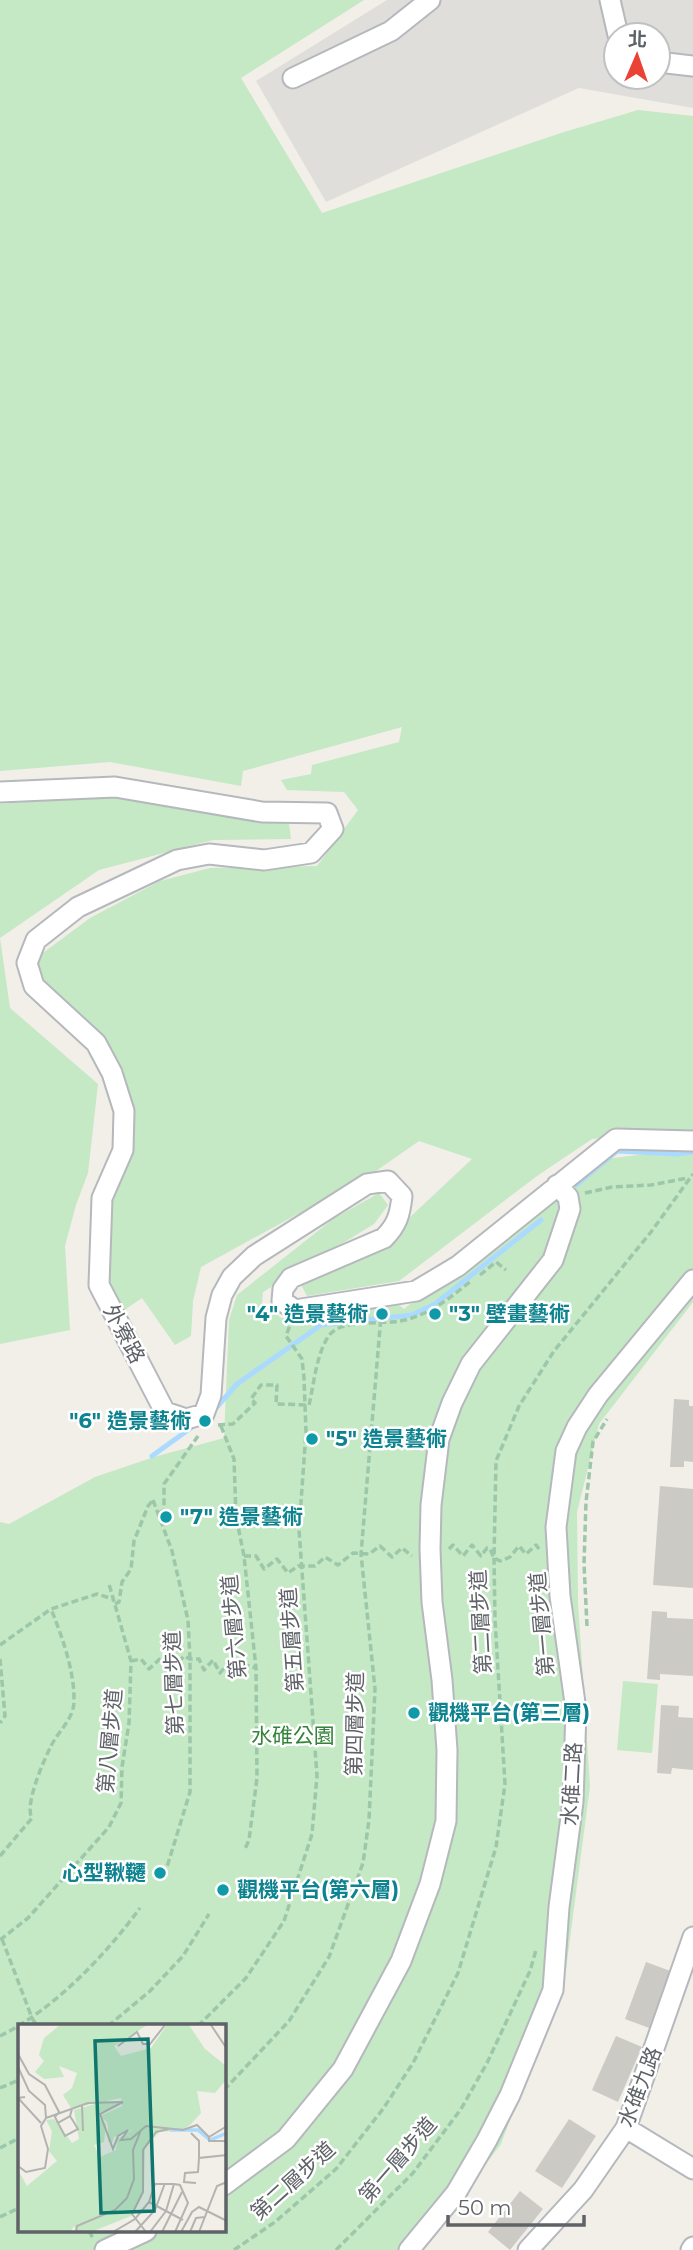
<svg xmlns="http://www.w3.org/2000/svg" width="693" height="2250" font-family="Montserrat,'Noto Sans TC',sans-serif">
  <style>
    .industrial { fill: #e0deda; fill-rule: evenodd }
    .green { fill: #c5e8c5; fill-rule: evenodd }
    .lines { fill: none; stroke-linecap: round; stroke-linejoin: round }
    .stream { stroke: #aadaff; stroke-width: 5 }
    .building { fill: #cccac5 }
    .minor-casing { stroke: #b5b8bc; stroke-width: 23 }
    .path { stroke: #9cc7a9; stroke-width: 3.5; stroke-dasharray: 7 3.5; stroke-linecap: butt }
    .minor { stroke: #fff; stroke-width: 19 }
    .culture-dot { fill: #0f9aa8; stroke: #fff; stroke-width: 2.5 }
    .labels { text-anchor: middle; stroke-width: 5; stroke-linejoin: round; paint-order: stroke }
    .culture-label { font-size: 21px; font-weight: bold; fill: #0d838f; stroke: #fff; text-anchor: start }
    .street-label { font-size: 21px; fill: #5f6368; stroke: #fff }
    .park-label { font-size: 21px; fill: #348238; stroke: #fff }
    .inset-river { fill: none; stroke: #aadaff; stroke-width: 3.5 }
    .inset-road { fill: none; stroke: #b3b3b1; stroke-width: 2 }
    .view { fill: #0f766e; fill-opacity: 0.15; stroke: #0f766e; stroke-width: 3.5 }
    .inset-edge { fill: none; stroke: #5f6368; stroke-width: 3.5 }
  </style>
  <rect width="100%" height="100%" fill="#f1efe8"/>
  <path class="industrial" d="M387,0h306v108l-114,-20 -253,114 -70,-121zM616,35h42v42h-42z"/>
  <path class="green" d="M0,0h364l-123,78 81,135 239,-80 77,-23 55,6v1014l-101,9 -55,37 -138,105 -92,15 -7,-13 108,-64 64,-60 -53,-18 -43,30 -175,96 -8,34 -2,35 -16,9 -33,-47 -28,19 -15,-32 3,-53 28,-99 -19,-72 -73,-61 -6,-39 58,-43 70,-37 50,-13 107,-2 41,-56 -14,-18 -57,-2 -6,-10 30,-6 1,-9 87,-23 3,-15 -159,44 -2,15 -131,-24 -110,9z
    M115,795l174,29 2,15 -78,1 -114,30 -99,68 10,70 88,76 -10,89 -12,32 -11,41 5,84 -70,14v-540z
    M693,1148v154l-94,122 -22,88 1,91 12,183 -24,183 -65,175 -81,106h-420v-728l9,2 86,-47 59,-20 70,-19 5,-118 8,-25 96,-76 46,-26 9,12 -14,19 -111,68 -1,11 19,15 117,-14 6,5 121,-97 81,-53zM19,2026h205v205h-205z
    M623,1681l35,3 -6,69 -35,-3z"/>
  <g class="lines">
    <path class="stream" d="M576,1185l41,-34 60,3 16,-2
      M216,1408l21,-24 84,-59 91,-10 23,-11 106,-84
      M152,1456l43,-31"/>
  </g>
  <path class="building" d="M674,1399l15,1v6h4v56l-9,-1v6h-14z
    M660,1486l33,3v99l-40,-3z
    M652,1611l15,1v6l26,1v57l-33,-2v6l-13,-1z
    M661,1705l18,1 -1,11 15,1v52l-21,-2 -1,6 -14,-1z
    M646,1962l27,10 -21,57 -27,-10z
    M616,2036l26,11 -24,55 -26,-12z
    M569,2119l27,17 -34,52 -27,-17z
    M520,2191l23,18 -33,41 -22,-18z"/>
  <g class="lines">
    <g class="minor-casing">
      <path id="minor" d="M610,0l8,35
        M658,62l35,4
        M293,78l98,-47 39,-31
        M0,792l115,-5 147,25 65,1 6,16 -22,24 -47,7 -55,-6 -32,6 -99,47 -42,33 -9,23 7,23 62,57 16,30 12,38 -1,39 -21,48 -3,87 66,127 21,7 18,-5 7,-19 5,-77 6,-23 10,-18 22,-21 113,-72 21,-3 14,15c-2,19 -5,29 -18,42l-93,40 -8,11 -1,12 13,9 121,-19 42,-25 158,-127 77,2
        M626,2128l67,41
        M224,2185l62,-46 57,-70 58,-108 29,-77 16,-63 1,-71 -5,-70 -10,-78 -2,-53 1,-44 8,-66 13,-36 19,-39 82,-104 17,-51 -2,-12 -11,-12
        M105,2250l41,-19
        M409,2250l47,-57 31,-53 23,-45 43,-105 6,-83 14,-105 3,-92 -16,-114 -4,-69 10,-76 11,-24 21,-32 95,-115
        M528,2250l55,-60 43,-62 67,-191
        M691,2250l2,-3"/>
    </g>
    <path class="path" d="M585,1193l27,-6 39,-2 37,-7
      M480,1275l16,-13 10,8
      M218,1425l15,-1 22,-21 -4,-4 10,-14h16l-1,19 33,1c5,-21 7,-49 19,-68 11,-19 53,-12 72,-16 28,-5 50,-23 71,-40
      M221,1426l13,33 2,57 8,40 12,112 1,110 -8,62 -4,9
      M153,1500l19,51 16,69 2,39v133l-23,75
      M159,1513l5,-3v-26l34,-48
      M449,1549l4,-4 10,11 9,-11 9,11 6,-8 3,1 4,9 6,3 10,-4 9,-11 7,8 10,-9 3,4
      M244,1556h12l8,13 13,-10 11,14 10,-7h17l10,-9 13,8 15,-12 16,1 11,-8 12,11 10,-9 10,8
      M115,1604l4,-2 3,-20 9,-13 3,-28 14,-35 5,-6
      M587,1626l-3,-62 2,-62 7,-60 14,-23
      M0,1645l51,-36 46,-15 16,5
      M0,1659l5,57 -5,7
      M131,1661l10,-2 8,10 14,-13 12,10 9,-10 6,3h9l5,11 9,-10 7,13 9,-11 9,14 8,-11 10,3
      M0,1856l32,-38c-8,-13 12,-58 19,-72 8,-16 24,-28 23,-47 0,-29 -12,-63 -23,-90
      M2,1939l30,79 5,8
      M0,1940l28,-22 81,-91 12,-24 1,-36 7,-44 2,-62 -22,-77
      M108,2026l42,-35 33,-35 26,-42
      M198,2026l48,-48 38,-57 28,-87 5,-58 -18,-246 7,-98 -2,-54 -2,-19 -16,-23 4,-11
      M0,2036c53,-26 105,-80 140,-128
      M0,2088l19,-8
      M224,2090l65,-69 40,-64 34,-94 6,-43 6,-131 -14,-135 20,-238
      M0,2148l19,-10
      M0,2217l19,-9
      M89,2231l4,7
      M234,2250l41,-28 61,-53 47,-60 30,-46 45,-90 38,-126 9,-63 -10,-164 -1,-62 2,-97 23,-55 35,-55 97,-119 42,-58
      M336,2250l77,-77 48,-64 26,-46 43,-92 6,-21"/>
    <use href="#minor" class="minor"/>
  </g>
  <g class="culture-dot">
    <circle cx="382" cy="1314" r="7"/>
    <circle cx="435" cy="1314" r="7"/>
    <circle cx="205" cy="1421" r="7"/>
    <circle cx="312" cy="1439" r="7"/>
    <circle cx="166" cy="1517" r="7"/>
    <circle cx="414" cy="1713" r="7"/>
    <circle cx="160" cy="1873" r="7"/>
    <circle cx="223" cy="1890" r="7"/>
  </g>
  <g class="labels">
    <g class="culture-label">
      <text x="368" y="1321" text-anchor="end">"4" 造景藝術</text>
      <text x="449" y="1321">"3" 壁畫藝術</text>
      <text x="191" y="1428" text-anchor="end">"6" 造景藝術</text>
      <text x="326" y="1446">"5" 造景藝術</text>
      <text x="180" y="1524">"7" 造景藝術</text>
      <text x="428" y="1720">觀機平台(第三層)</text>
      <text x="146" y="1880" text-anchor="end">心型鞦韆</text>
      <text x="237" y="1897">觀機平台(第六層)</text>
    </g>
    <g class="street-label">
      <text transform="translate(124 1334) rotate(62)" y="7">外寮路</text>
      <text transform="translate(481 1622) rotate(-93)" y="7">第二層步道</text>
      <text transform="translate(542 1624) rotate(-95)" y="7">第一層步道</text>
      <text transform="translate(234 1627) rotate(-95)" y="7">第六層步道</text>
      <text transform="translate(292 1640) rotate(-94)" y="7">第五層步道</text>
      <text transform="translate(174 1683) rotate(-92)" y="7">第七層步道</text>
      <text transform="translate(355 1724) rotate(-89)" y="7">第四層步道</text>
      <text transform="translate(110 1741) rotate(-85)" y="7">第八層步道</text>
      <text transform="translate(572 1784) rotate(-87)" y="7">水碓二路</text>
      <text transform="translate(640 2087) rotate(-69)" y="7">水碓九路</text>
      <text transform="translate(398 2160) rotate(-49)" y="7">第一層步道</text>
      <text transform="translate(293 2181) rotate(-42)" y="7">第二層步道</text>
    </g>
    <g class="park-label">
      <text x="293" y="1743">水碓公園</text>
    </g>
  </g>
  <g transform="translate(18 2024)">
    <rect width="208" height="208" fill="#f1efe8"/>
    <path d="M42,1h87l-33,21 7,10 30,-8 16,-23h22l16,24 21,17v14l-11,13 -18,-2 4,22 -11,12 -8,5 -23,2 -14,16 -1,42 -13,26 -40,16h-15l-2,-6 -4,6h-52v-62l9,16 30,-25 -8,-10 3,-20 -6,-11 8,-1 18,24 7,-4 -5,-29 32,-9 14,3 -22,9 1,5 7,6 -2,18 -10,3 6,12 16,-7 1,-11 17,-10 -20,8 -2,6 -4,-2v-14l-1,-5 -7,-6 22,-10 -1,-8 -50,10 -8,-13 9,-7 5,-15 -18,-7 5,11 -20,2 -9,-7 9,-11 -5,-6 5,-17z" fill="#c5e8c5"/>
    <path class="inset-river" d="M152,106h28l12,10 17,-7"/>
    <path class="inset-road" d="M193,1l16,24M100,22l19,-14 6,12h7l15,-19M0,30l11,20 16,11 14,27 -4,5 3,6M0,43l11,24 16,14 1,13 -5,8 7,23 -3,19 -19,4 -8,-6M7,73l-7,1 23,25M64,81l1,26M52,92l8,13 -13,7 -7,-13 12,-7 2,-7M28,94l42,-15 35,-1 -23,12 13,35 5,-13 10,-6 -7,10 10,-1 15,-13 37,4 14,-5 12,12 18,-11M173,109l8,8v17M191,113v4h18M178,159l-12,-1 1,-9 13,-1 1,-14 28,-3M156,160l6,1 8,18 -13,29M131,178l34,18M58,208l1,-6 38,-16 12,-12 7,-19 -1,-29 8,-20M95,208l22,-13 14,-17 6,-18h19M117,208l20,-22 10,-27M128,208l-14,-18 11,-22v-42l13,-18 13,-3M132,208l16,-21 8,-27M144,208l20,-40M163,208l11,-20 7,-5 28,14M172,208l6,-14 9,-1M181,208l18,-46 10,-4"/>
    <path class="view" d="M130,15l6,172 -53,2 -6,-172z"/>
    <rect width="208" height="208" class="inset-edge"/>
  </g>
  <g transform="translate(637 56) rotate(2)"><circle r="33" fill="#ffffff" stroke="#bfc1c3" stroke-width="2"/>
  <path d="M0-5L12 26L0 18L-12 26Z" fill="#ea4335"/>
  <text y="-10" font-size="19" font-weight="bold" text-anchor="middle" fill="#5f6368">北</text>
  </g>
  <path d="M448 2215v10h136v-10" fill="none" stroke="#5f6368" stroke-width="3.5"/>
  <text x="458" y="2215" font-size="21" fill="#5f6368" stroke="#ffffff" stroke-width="5" paint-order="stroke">50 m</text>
</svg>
